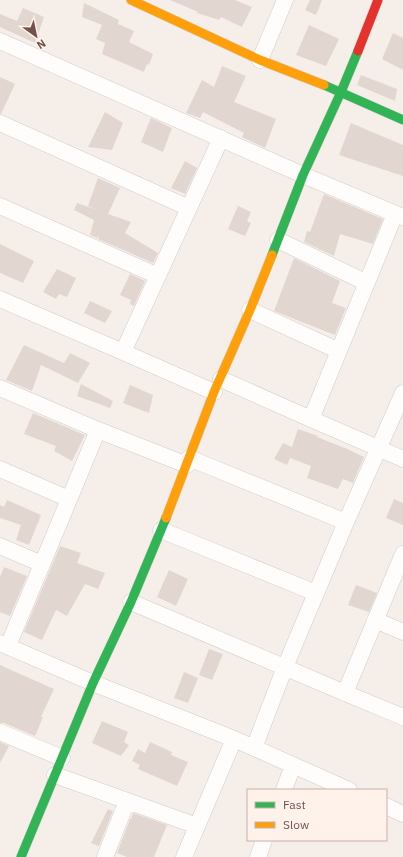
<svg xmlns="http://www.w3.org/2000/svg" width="403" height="857" font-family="'IBM Plex Sans',sans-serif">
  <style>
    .building { fill: #e2d6d1 }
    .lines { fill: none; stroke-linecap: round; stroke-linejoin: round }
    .street-casing { stroke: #d4cac6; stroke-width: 17 }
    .fast-casing { stroke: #d5cac6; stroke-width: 10 }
    .slow-casing { stroke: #d5cac6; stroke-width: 10 }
    .jam-casing { stroke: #d5cac6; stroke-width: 10 }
    .street { stroke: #fefdfc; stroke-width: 16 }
    .fast { stroke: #30b455; stroke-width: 9 }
    .slow { stroke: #ff9f0a; stroke-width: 9 }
    .jam { stroke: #e5322d; stroke-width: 9 }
  </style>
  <rect width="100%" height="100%" fill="#f6efe9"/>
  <path class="building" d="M170,0h65l17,7 -10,20 -21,-10 -2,3 -22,-7 1,-1z
    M310,0h12l-6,15 -11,-5z
    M84,3l35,17 -1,4 16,7 -5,11 24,12 -4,11 -2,-1 -3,8 -42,-18 3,-11 -9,-4 6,-14 -20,-8z
    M23,8l21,9 -9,26 -35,-16v-13l17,7z
    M309,25l30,14 -13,27 -30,-11z
    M393,33l10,5v32l-21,-11z
    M222,66l24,10 -12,26 42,17 -11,29 -23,-11 2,-4 -41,-21 -3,6 -14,-5 16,-33 12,7z
    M361,75l36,14 -2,12 -38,-16z
    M0,77l15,7 -14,30h-1z
    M105,112l18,11 -11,27 -24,-3z
    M151,118l21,10 -9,24 -22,-10z
    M351,123l52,22v31l-64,-21z
    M185,161l12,7 -12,26 -14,-6z
    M98,178l22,10 -12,26 23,8 -6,11 33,20 -5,10 -55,-24 1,-4 -2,3 -7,-3 4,-15 -20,-10 3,-7 21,7 -10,-4z
    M324,194l59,25 -10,25 -33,-10 -6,22 -30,-14 3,-11 3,1z
    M238,206l13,6 -4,9 4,2 -6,13 -17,-7z
    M0,244l34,17 -11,22 -23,-10z
    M294,258l46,23 -8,22 14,5 -11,27 -61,-24z
    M57,269l19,9 -9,19 -8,-3 -3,5 -13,-7z
    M130,274l15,7 -11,25 -4,-2 1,-4 -11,-5z
    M90,301l22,10 -7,12 -21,-10z
    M24,345l40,18 6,-10 20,10 -12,20 -37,-18 -9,26 -26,-11z
    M81,384l32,17 -3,7 -33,-12z
    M130,385l23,10 -4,18 -26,-10z
    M33,413l52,22 -13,26 -18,-10 2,-5 -32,-12z
    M298,429l20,7 -1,1 28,11 19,9 -11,26 -10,-4 -5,10 -31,-11 4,-12 -21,-8 -3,7 -13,-6 9,-16 9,4z
    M394,499l9,4v22l-17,-7z
    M7,500l34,15 -12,30 -13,-5 5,-15 -21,-7v-13l4,2z
    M60,546l21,7 -4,10 28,10 -7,16 -13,-5 -18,32 -11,-6 -14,30 -18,-8z
    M4,567l23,9 -17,40 -10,-4v-35z
    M169,570l19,9 -12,27 -19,-9z
    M356,585l21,8 -8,19 -21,-7z
    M209,649l14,5 -11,26 -13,-5z
    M0,665l54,24 -13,28h2l-8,19 -31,-13h-4z
    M184,672l14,6 -10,25 -14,-5z
    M102,721l26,11 -4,10 5,3 -8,11 -29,-13z
    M0,742l9,4 -9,17z
    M150,742l22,10 -1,3 17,7 -11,24 -39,-17 2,-4 -8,-4 6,-12 7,4z
    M108,809l5,2 -14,35 -8,-3z
    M133,813l34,12 -13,32h-27l-10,-4 13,-34h1z"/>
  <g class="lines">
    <g class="street-casing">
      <path id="street" d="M0,41l303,134 100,42
        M260,60l25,-60
        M0,123l189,85
        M0,206l158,70
        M278,240l89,43
        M0,299l123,53 91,40
        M250,310l89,41
        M123,352l98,-214
        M221,379l90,40 92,40
        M0,388l98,42 89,35
        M311,419l84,-205
        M189,458l157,64
        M0,469l69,30
        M161,530l155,63
        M0,546l42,18
        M131,602l214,91 58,24
        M375,620l28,12
        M0,643l93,40 141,56 115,51
        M8,646l90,-216
        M345,693l58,-139
        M0,732l62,26
        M254,748l31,-81 61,-145 57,-129
        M55,775l142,51
        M284,790l9,-25
        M386,806l17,8
        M105,857l22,-56
        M184,857l50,-118
        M258,857l6,-17"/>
    </g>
    <g class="fast-casing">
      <path id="fast" d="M324,85l79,35
        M272,255l31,-80 38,-83 17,-41
        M21,857l72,-174 38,-81 35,-84"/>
    </g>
    <g class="slow-casing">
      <path id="slow" d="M131,0l129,60 64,25
        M166,518l48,-126 36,-82 22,-55"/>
    </g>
    <g class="jam-casing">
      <path id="jam" d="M358,51l20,-51"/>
    </g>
    <use href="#street" class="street"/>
    <use href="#fast" class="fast"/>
    <use href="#slow" class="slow"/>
    <use href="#jam" class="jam"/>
  </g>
  <rect x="247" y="789" width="140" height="52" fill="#fef2ea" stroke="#c6b2aa"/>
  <rect x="255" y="802" width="20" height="6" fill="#30b455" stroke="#c6b2aa"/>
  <text x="283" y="809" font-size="12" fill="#73514a">Fast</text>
  <rect x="255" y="822" width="20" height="6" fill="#ff9f0a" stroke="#c6b2aa"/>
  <text x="283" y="829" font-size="12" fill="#73514a">Slow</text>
  <g transform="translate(36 36) rotate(147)" stroke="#fef2ea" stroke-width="3" paint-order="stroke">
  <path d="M0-3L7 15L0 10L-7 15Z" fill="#73514a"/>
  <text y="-6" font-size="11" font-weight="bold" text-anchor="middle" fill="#73514a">N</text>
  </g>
</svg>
